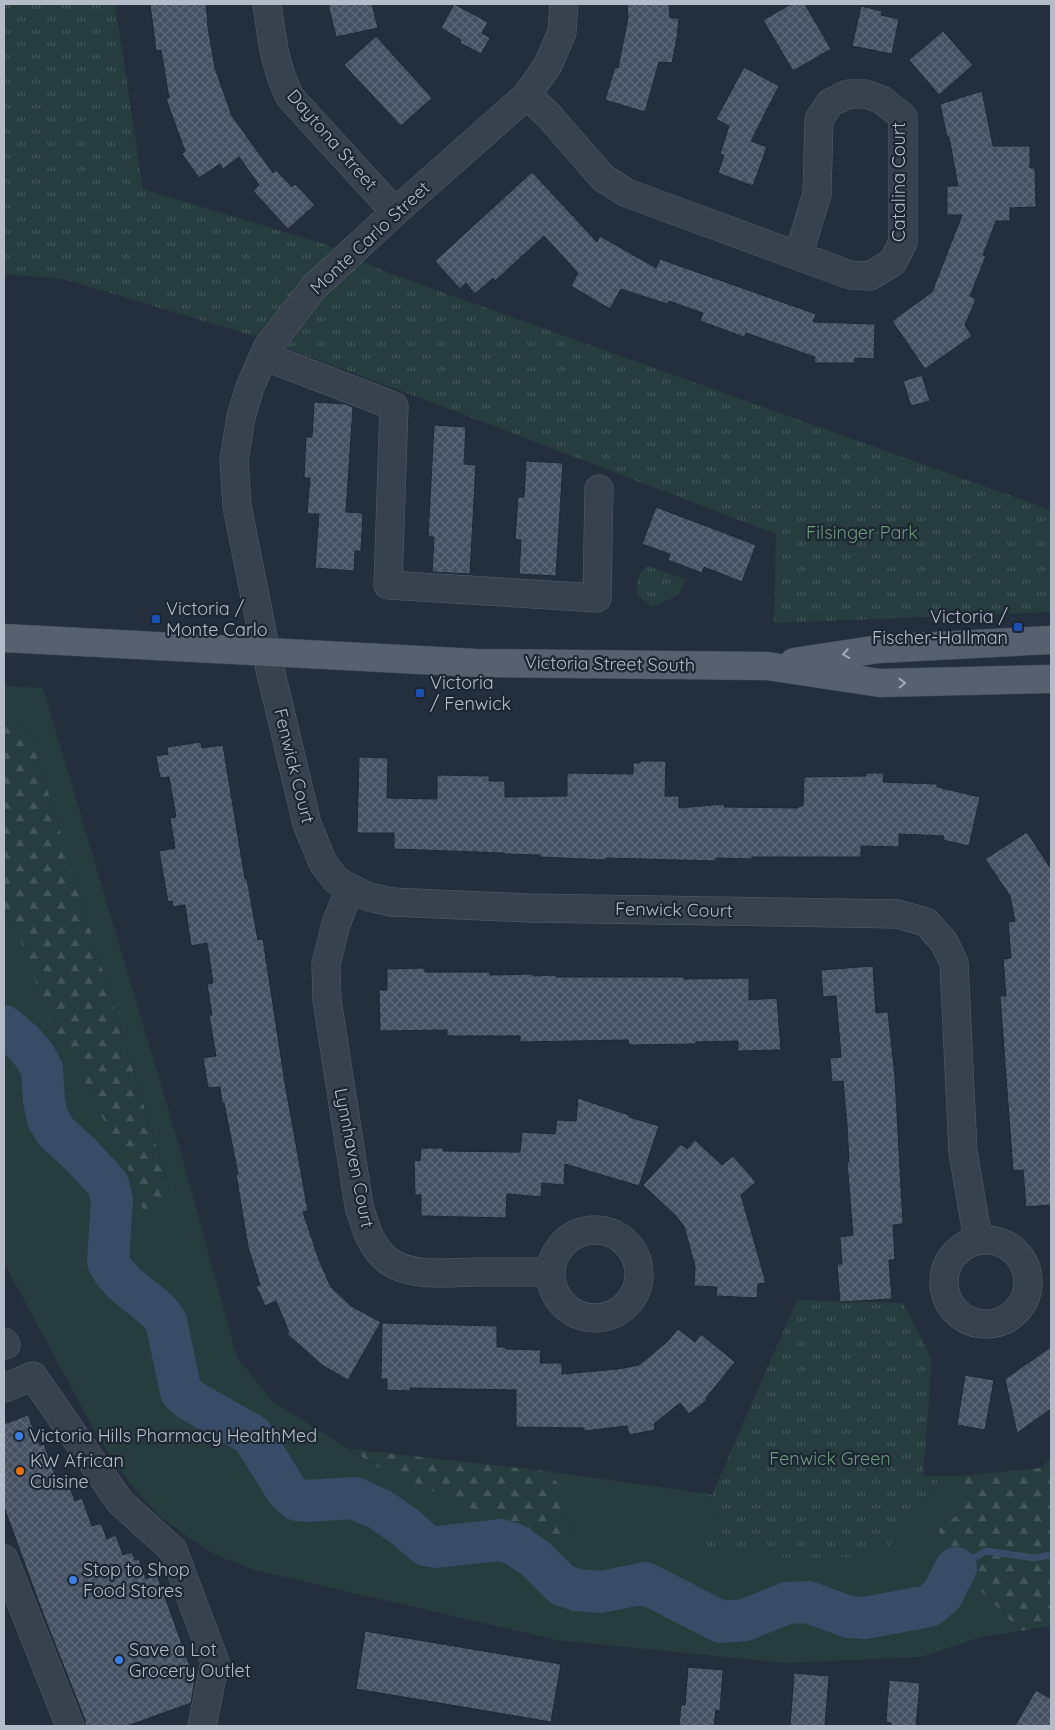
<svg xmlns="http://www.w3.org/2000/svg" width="1055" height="1730" font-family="Quicksand,sans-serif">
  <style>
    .grass { fill: #263c3f }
    .forest { fill: url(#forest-firs) }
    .park { fill: url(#park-tufts) }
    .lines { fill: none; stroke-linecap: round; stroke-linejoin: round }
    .stream { stroke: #394c67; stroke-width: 7 }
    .river { stroke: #394c67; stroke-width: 42 }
    .building { fill: url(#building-cross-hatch); stroke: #1f2835 }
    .minor-casing { stroke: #565f6c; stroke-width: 29 }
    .major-casing { stroke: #414a57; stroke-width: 29 }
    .minor { stroke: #38414e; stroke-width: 28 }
    .major { stroke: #56606e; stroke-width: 28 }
    .oneway { stroke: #a1aab7 }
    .transit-dot { fill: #1a4fb4; stroke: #1d2633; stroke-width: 2 }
    .shop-dot { fill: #3f7fe0; stroke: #1d2633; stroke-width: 2 }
    .food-dot { fill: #e8710a; stroke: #1d2633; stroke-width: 2 }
    .labels { text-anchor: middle; stroke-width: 4.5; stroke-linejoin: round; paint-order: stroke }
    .street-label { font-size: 18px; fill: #b4bcc9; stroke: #1d2633 }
    .park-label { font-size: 18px; fill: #6b9a76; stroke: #1d2633 }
    .poi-label { font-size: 18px; fill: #b4bcc9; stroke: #1d2633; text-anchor: start }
  </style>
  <defs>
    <pattern id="forest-firs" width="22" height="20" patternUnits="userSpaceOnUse" patternTransform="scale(1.25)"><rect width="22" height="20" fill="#263c3f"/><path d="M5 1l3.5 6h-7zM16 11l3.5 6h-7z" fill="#435659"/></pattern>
    <pattern id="park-tufts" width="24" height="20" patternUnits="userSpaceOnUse" patternTransform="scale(1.25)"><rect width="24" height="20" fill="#263c3f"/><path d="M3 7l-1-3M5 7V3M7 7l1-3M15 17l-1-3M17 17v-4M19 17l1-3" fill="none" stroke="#435659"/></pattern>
    <pattern id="building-cross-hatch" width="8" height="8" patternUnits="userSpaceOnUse" patternTransform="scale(1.25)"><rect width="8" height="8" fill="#455162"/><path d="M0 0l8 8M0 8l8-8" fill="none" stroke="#5d6877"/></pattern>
  </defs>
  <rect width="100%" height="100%" fill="#242f3e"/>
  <path class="grass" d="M4,686l39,2 135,454 59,215 35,44 106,66 45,19 153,50 -14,-23v-26l-17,-16 157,22 16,26 -26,27 212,-24 3,-10c23,-12 27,-7 31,-36h25v36l-25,16 27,47 56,56 -39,6 -60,20 -136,6 -230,-23 -302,-70 -38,-15 -31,-20 -27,-20 -29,-33 -30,-43 -95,-176v-355l15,29 37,98 20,27 20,45 24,40 27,72 23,-29 -143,-467 -23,3z"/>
  <path class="forest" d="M27,723l143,468 -23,29 -27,-73 -24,-40 -20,-45 -20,-27 -37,-98 -15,-29v-182z
    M350,1449l195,22 17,16v26l14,24 -23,2 -85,-32 -90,-40z
    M1051,1458v168l-30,5 -56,-56 -28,-47 26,-16v-36l78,-8z"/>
  <path class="park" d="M4,4h111l28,185 181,55 62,28 665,238v102l-277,11 2,-89 -348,-133 -174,-65 -190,-57 -60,-5z
    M648,566l37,13c-1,17 -19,22 -33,28l-15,-12c-1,-13 -1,-21 11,-29z
    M797,1300l106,3 29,56 -9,117h15c-4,29 -8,24 -31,36l-3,10 -14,24 -40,11 -60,1 -98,-12 26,-27 -16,-26 10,2z"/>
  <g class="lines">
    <path class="stream" d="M956,1568l30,-17 48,7 17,-3"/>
    <path class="river" d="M4,1026l19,16 11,13 8,14 2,32 4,18 8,13 24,22 28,30 4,16 -4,62 6,10 10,11 34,28 8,10 15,71 9,8 62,35 35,56 10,9 9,1 48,-3 27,12 24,17 21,18 11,2 63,-7 14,4 22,15 26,26 15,5 24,2 44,-9 76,39 24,-2 42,-17 21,-1 41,15 15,1 65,-12 13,-11 14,-27"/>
  </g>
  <path class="building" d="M150,4h56l2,17h-1l8,47 17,48 41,57 3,-3 16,17 3,-3 20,21 -27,24 -35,-38 6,-6 -20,-28 -16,12 -3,-5 -21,14 -17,-24 3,-3 -19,-52 3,-1 -8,-48 -5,1z
    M328,4h44l6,24 -42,9z
    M454,4l34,18 -6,11 8,5 -9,16 -21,-11 1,-3 -20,-12z
    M627,4h42l1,14h9l-2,20 -5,25 -13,-1 -14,50 -40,-12 10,-33 3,1 10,-50z
    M791,4h14l26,45 -38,22 -30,-51z
    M861,6l21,5 -1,4 18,4 -7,35 -40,-8z
    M943,31l30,34 -34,30 -30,-35z
    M376,36l56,62 -31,28 -57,-61z
    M744,67l35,19 -28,55 16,6 -14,39 -35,-13 6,-18 -4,-1 9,-28 -13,-7z
    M982,91l11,55h37v22h5l1,39 -26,1v13h-14l-13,34 3,1 -16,40 6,3 -11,26 7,11 -47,33 -33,-48 40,-29 30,-77h-15v-29h11l-9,-49h-2l-7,-33z
    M532,172l65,70 3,-6 56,32 4,-9 156,55 -3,8 62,2 -1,35 -19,-1v5h-41l1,-6 -69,-24 -2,4 -44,-16 3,-8 -34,-12 -2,3 -46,-15 -11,20 -39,-23 7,-13 -34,-37 -49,45 -2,-3 -18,16 -9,-11 -6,6 -25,-28z
    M922,375l8,26 -19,5 -8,-25z
    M314,402l32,2 7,3 -7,105 17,1 -2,38h-6l-1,20 -39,-3 4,-54h-12l3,-36h-6l2,-41h6z
    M434,425l32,2 -2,37 12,1 -6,109 -38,-2 2,-35h-6z
    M526,461l37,2 -7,113 -37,-2 2,-34 -6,-1 3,-42h6z
    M656,507l100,38 -14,37 -38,-15 -2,6 -34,-13 2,-6 -28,-10z
    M201,742l1,6 21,-3 22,134h2l11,61 5,-1 22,144 19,106 4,22 -5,1 16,48 12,27 20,19 30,16 -33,58 -26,-15 -35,-31 2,-2 -13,-31 -11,5 -9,-20 4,-1 -12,-38 -12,-73h2l-14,-71h-2l-2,-16 -12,1 -5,-30 13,-2 -7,-41h3l-5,-31 6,-1 -6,-40 -16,3 -6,-41 -12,2 -1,-6 -4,1 -9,-51 16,-3 -5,-30 6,-1 -7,-40 -9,1 -4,-22 12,-2 -1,-7z
    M359,757l29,1 -1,40 50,1v-24l52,1v5h16v16l62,-1v-23l66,1v-11h7v-2h26l-1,35h14v12l45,-4v3l74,1v-2h5l1,-29 62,-1v-3h18l-1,9 54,2v3l43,10 -11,49 -26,-6 1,-4 -45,-2v13l-38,-1v11h-109v2l-36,-1v3l-110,-3v2l-66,-3v-2l-36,-1v-1l-110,-4v-16h-37z
    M1027,832l24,37v336l-25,2 -3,-37 -10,1 -13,-175h6l-3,-37 8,-1 -3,-36 7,-1 -5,-25 -25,-37z
    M873,966l3,47 12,-1 7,65 8,147 -10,1 2,35h-6l3,39 -52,3 -3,-38h5l-2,-27 13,-2 -6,-73h2l-2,-37 -4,-44 -11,1 -2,-24 11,-1 -5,-61 -13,1 -2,-27z
    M425,968v4h65v3l43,-1v2l23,-1v2h128v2l65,-1v22l28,-2 4,52 -43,1v-10l-42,1v2l-67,1 -1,-5 -108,2v-6h-73v-6l-67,1 -1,-41h8v-21z
    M578,1098l51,17v2l30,9 -20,60 -74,-22 -1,21 -22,-2 -1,14 -34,-3 -1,24 -85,-2v-21h-6l-1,-35 6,1 1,-13h22v3l77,1 2,-20 33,2 2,-14 19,1z
    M695,1140l27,25 11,-9 23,26 -15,13 25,88 -8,1 -1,14 -41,-2 1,-9 -23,-1 1,-20 -11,-40 -9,-11 -32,-30 38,-41 6,5z
    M382,1323l115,3v21h9v2l35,1 -1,13h22v11l56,-5 21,-4 28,-23 11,-13 17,13 6,-8 34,28 -29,36 1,2 -18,14 -9,-11 -26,21 1,6 -26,5 -2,-9 -43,5v-3l-68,-1v-37l-106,-2v3l-23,-1v-11h-6z
    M1051,1347v62l-34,24 -12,-54z
    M965,1375l29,5 -9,50 -28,-5z
    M28,1415l12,30 4,-1 15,41 9,-3 7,19 7,-3 10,28 9,-3 6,16 9,-4 7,20 9,-3 3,8 4,-1 7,20 11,-4 38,105 -4,23 -64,23h-42v-6l-43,-109 -38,-104v-83z
    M365,1631l196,33 -10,58 -195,-33z
    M688,1667l35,3 -3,41 -4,-1 -2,16h-35l2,-21h4z
    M794,1673l35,3 -4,50h-35z
    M889,1680l31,3 -4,43h-25v-3l-5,-1z
    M1036,1690l15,9v27h-36z"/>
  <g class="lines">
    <g class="minor-casing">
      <path id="minor" d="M267,4c5,34 7,61 23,93l105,115
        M564,4l-2,28 -14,33 -21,30 -132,117 -81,75 -47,61 -17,39 -9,30 -7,43 3,46 29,146 41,172 16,39 13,17 14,8 19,9 23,5 137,6 368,6 29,8 18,20 10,21 9,189 15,88
        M527,95l23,22 53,61 24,15 223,82 20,1 23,-14 10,-20v-125l-21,-17 -16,-6h-18l-18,9 -11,16 -2,75 -19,62
        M264,356l130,50 -6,179 209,13 2,-109
        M350,888l-14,36 -10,40 1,36 32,206c6,20 12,43 31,56 24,16 60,10 87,10 25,0 49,0 74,0
        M551 1274a44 44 0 1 1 88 0a44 44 0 1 1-88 0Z
        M944 1282a42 42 0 1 1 84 0a42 42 0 1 1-84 0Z
        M4,1342l2,3
        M4,1388l29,-12 87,126 53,48 42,112 -13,64
        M4,1559l66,167"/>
    </g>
    <g class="major-casing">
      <path id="major" d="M4,638l472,25 291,3 113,17 171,-4
        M794,662l85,-13 172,-9"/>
    </g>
    <use href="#minor" class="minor"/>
    <use href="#major" class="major"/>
  </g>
  <defs><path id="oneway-chevron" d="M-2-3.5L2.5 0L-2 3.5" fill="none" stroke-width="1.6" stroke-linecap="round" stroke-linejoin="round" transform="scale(1.25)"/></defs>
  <g class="oneway">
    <use href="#oneway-chevron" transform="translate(846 654) rotate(171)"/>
    <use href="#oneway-chevron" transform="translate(902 683) rotate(-1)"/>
  </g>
  <g class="transit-dot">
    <rect x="151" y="614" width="10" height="10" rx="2.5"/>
    <rect x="1013" y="622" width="10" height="10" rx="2.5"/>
    <rect x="415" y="688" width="10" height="10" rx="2.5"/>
  </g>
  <g class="shop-dot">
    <circle cx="19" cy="1436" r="5"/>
    <circle cx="73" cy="1580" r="5"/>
    <circle cx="119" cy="1660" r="5"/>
  </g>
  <circle class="food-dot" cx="20" cy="1471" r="5"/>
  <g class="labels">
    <g class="street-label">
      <text transform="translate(332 140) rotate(49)" y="6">Daytona Street</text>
      <text transform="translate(899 182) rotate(-90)" y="6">Catalina Court</text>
      <text transform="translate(370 238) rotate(-43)" y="6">Monte Carlo Street</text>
      <text transform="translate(610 664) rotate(1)" y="6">Victoria Street South</text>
      <text transform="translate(294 766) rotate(76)" y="6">Fenwick Court</text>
      <text transform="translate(674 910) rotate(1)" y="6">Fenwick Court</text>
      <text transform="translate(354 1158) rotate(79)" y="6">Lynnhaven Court</text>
    </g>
    <g class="park-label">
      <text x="862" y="539">Filsinger Park</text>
      <text x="830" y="1465">Fenwick Green</text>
    </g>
    <g class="poi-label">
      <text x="166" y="615">Victoria /<tspan x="166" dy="21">Monte Carlo</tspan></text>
      <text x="1008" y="623" text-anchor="end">Victoria /<tspan x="1008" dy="21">Fischer-Hallman</tspan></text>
      <text x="430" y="689">Victoria<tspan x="430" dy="21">/ Fenwick</tspan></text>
      <text x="29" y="1442">Victoria Hills Pharmacy HealthMed</text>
      <text x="30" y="1467">KW African<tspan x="30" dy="21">Cuisine</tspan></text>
      <text x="83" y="1576">Stop to Shop<tspan x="83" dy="21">Food Stores</tspan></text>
      <text x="129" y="1656">Save a Lot<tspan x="129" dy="21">Grocery Outlet</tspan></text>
    </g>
  </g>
  <rect width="1055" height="1730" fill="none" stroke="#b4bcc9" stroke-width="10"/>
</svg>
